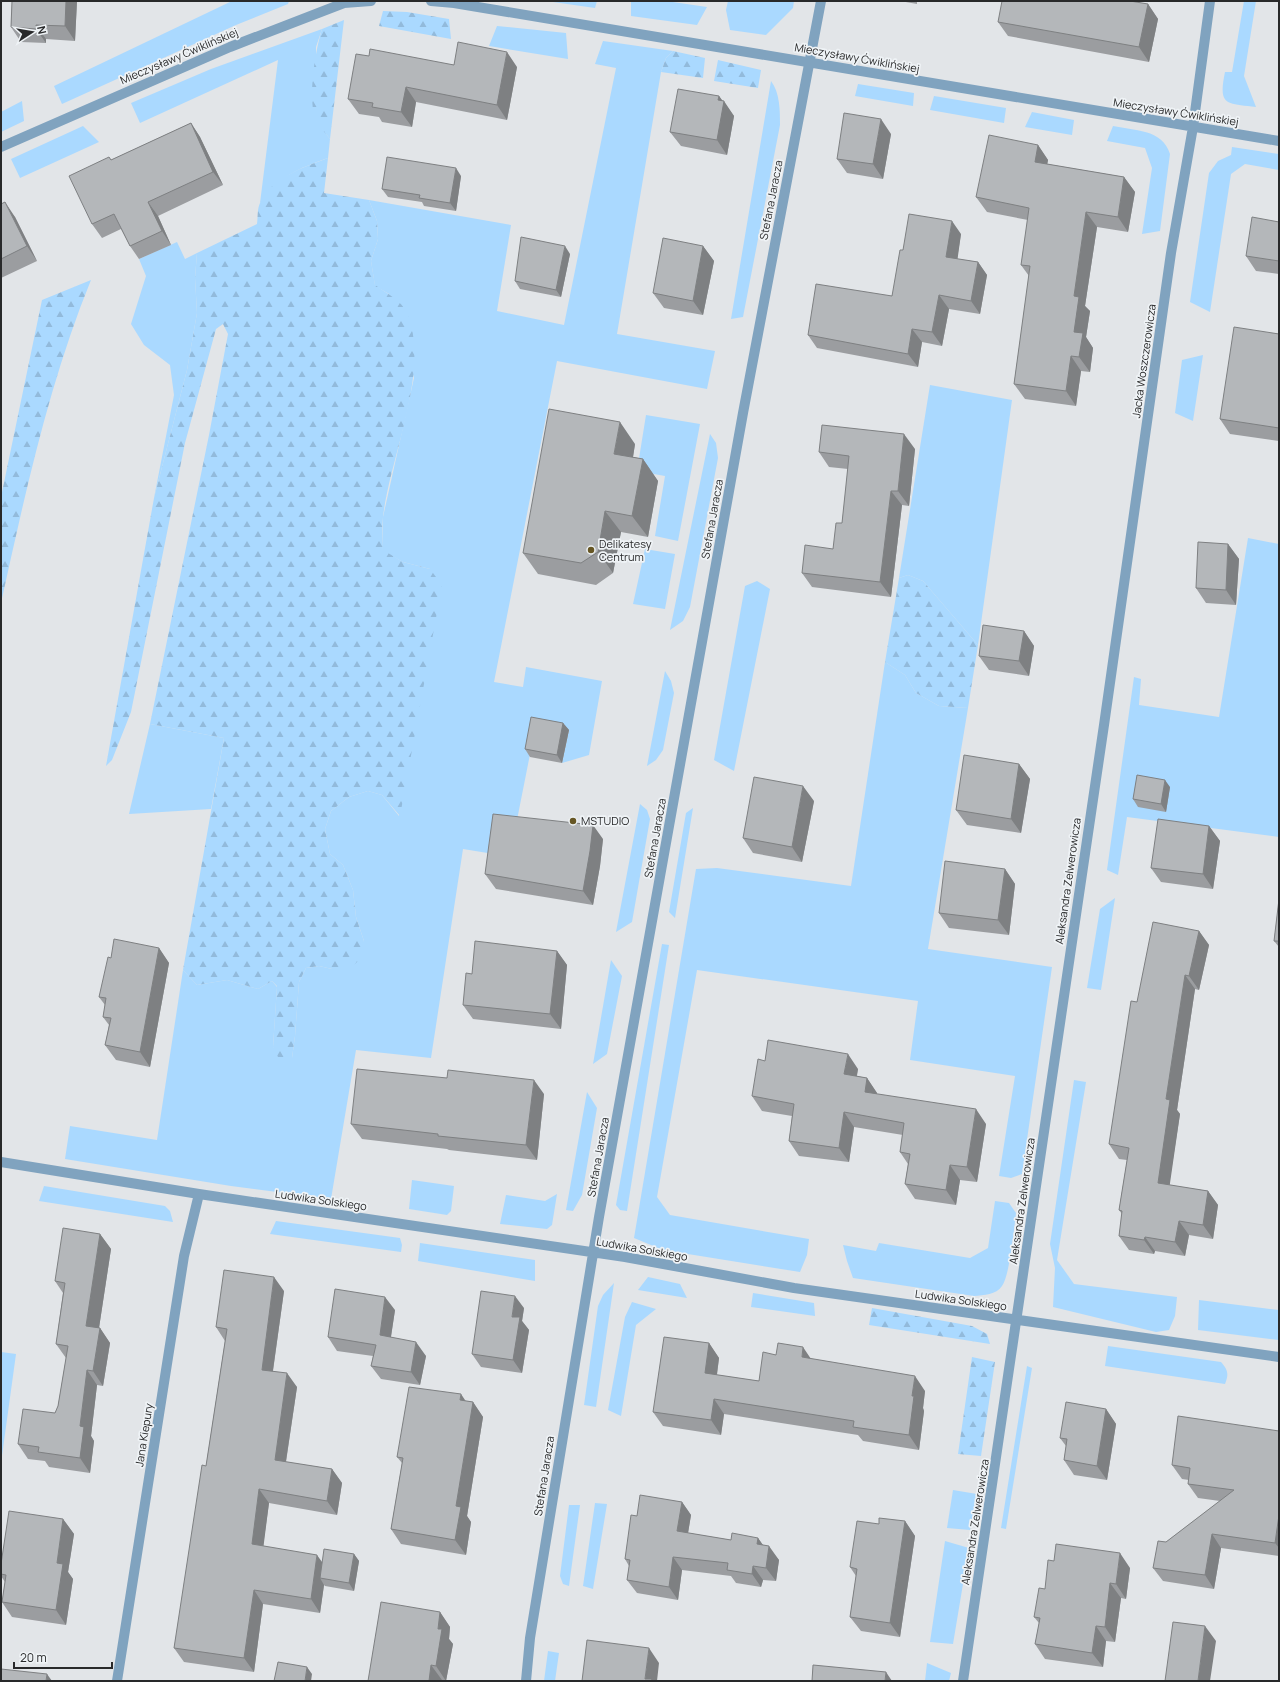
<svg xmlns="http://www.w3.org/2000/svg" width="1280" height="1682" font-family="Manrope,sans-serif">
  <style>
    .grass { fill: #aad9ff }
    .forest { fill: url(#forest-firs) }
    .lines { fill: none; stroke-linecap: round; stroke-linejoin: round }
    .minor { stroke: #80a3bf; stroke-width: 10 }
    .wall { fill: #9b9da0 }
    .shaded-wall { fill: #7e8082 }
    .building { fill: #b4b7ba; stroke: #7e8082 }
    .poi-dot { fill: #665624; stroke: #eff3f6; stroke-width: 1.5 }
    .labels { text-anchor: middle; stroke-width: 3.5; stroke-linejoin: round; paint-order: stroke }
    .street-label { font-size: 11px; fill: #28292a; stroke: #eff3f6 }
    .poi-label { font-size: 11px; fill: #28292a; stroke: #eff3f6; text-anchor: start }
  </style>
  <defs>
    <pattern id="forest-firs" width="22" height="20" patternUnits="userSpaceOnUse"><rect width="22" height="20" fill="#aad9ff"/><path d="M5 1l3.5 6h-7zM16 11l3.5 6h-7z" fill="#92badb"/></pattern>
  </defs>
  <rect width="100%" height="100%" fill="#e2e5e8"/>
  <path class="grass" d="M232,1h57l-1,3 -52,21 -174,79 -8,-18z
    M546,1h51l-2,7z
    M631,1h35l41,6 -10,18 -66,-9z
    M728,1h66l-1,7 -27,27 -36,-5 -4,-20z
    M1244,1h12l-12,75 12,31c-30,-4 -38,-1 -31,-35h7z
    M497,26l69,7 2,26 -79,-13z
    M322,29l-6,18v73l14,19 -2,19c-31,11 -48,18 -68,45l18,-143 -138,63 -9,-20 80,-34z
    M603,41l70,10 -7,7 -5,14 -44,262 98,17 -8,38 -150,-28 -63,321 29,5 3,-20 76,14 -13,74 -27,8 7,-33 -33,-6 -21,106 -15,25 -37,-6 -32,209 -75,-8 -25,149 -100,-13 -166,-27 5,-33 87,14 26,-170 14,15 30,-5 31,9 14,-8 5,6 -4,60 19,11 3,-22 4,-54 7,-14 13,-2 13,3 32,-28 -8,-24 -3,-27 -10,-25 -13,-11 -5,-25 6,-18 18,-14 19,-6 14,4 17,21 31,-247 -27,-7 -20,-11v-34l31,-139 -25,-84 -14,-8 -4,-25 7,-22 -1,-18 -8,-21 142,25 -14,86 67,14 52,-257 -21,-4z
    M771,81c9,12 9,29 9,44l-37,192 -12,2z
    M858,84l56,9 -1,13 -58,-10z
    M934,96l72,12 -2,15 -74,-13z
    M22,101l2,20 -23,11v-20z
    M1032,112l42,8 -2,15 -47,-8z
    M83,126l16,16 -79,36 -9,-19z
    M1113,126c23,5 49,3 57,28l-10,77 -18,3 10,-66 -7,-20 -38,-7z
    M1232,147l47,7v16l-34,-6 -14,10 -21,138 -20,-10 19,-129 9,-12 13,-6z
    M177,242l8,17 12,-6 -2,25 2,35 -10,57 -33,128 20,-103 -4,-30 -26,-20 -13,-21 15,-48 -7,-17z
    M1203,355l-10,66 -18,-8 7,-53z
    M930,385l82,15 -34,245 -55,-64 -15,-6 -9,3z
    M646,415l54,9 -22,117 -23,-5 10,-60 -28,-5z
    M710,434l6,9 2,15 -28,149 -7,14 -13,9z
    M1248,538l31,6v293l-152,-20 -9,58 -11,-5 27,-193 7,2 -2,26 80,12z
    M645,549l30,5 -10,55 -32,-5z
    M757,581l13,8 -36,182 -20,-11 31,-174z
    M885,662l20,13 11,18 23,13 29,2 -40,241 124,18 -30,207 -11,4 -12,-2 16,-100 -105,-16 8,-59 -221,-31 -40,227 13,18 139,24 -2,16 -7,17 -137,-22 -29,-12 62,-369 21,-1 134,18z
    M665,671l6,10 3,12 -11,57 -7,10 -9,6z
    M150,724l74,14 -13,71 -82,5z
    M640,804l7,6 3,9 -18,103 -16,10z
    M693,808l-18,110 -6,-6 17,-99z
    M1115,898l-14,92 -14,-2 13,-79z
    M662,944l7,1 -42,266 -7,-1 -4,-5z
    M611,960l11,16 -15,78 -14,10z
    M1074,1080l12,2 -29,178 17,24 103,13 -2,19 -6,14 -13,2 -103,-25 2,-39 -5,-24z
    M587,1092l10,16 -15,87 -9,16 -7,-1z
    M412,1180l42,6 -3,25 -4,4 -38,-6z
    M44,1186l121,20 5,5 3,11 -134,-21z
    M557,1194l-5,31 -5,4 -47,-5 6,-29 39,6z
    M995,1201l14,2 7,10c-2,15 -6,62 -14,73 -6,9 -18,9 -28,10l-121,-18 -6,-17 -4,-16 33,6 3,-8 91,15 18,-10z
    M276,1221l124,17 2,7 -1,7 -131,-18z
    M420,1243l115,17v21l-117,-20z
    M648,1277l32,7 7,14 -49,-8z
    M614,1283l-18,124 -12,-2 14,-99 5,-11z
    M753,1293l61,10 1,13 -64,-9z
    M1199,1300l80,10v30l-81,-10z
    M632,1302l24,7 -20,16 -15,91 -13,-6 17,-93z
    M1108,1346l113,16c7,8 8,12 4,22l-120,-18z
    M1,1352l15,2 -15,109z
    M1027,1366l5,2 -26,161 -5,-1z
    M953,1490l24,4 -7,36 -23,-2z
    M595,1503l12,1 -14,85 -10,-3z
    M569,1505h11l-11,81 -6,-2 -3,-8z
    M945,1541l24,7 -16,96 -23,-2z
    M548,1651l11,2 -4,28h-11z
    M927,1663l24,10 -2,8h-24z"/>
  <path class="forest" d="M383,11l24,1 42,7 2,20 -72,-13z
    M344,20l-14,119c-4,-6 -12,-13 -15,-20 -7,-22 0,-68 7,-90z
    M673,51l32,7 -2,20 -42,-6 5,-14z
    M718,60l43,10 -3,18 -44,-7z
    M328,158l-4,35 45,7 8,21 1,18 -7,22 4,24c10,7 27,16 32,28 24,57 -17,144 -24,204 -1,11 0,23 0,33l20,12 27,7 12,16 -42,231 -18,-21 -14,-4 -19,6 -18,14 -6,18 5,25 13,11 10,25 3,27 8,24 -5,19 -8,8 -19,1 -13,-3 -13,2 -7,14 -4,54 -3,22 -12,3 -7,-14 4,-61 -5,-5 -14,8 -31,-9 -30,5 -14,-15 41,-232 -74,-14 59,-289 19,-101 -5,-10 -7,5 -31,114 -54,269 -19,48 -6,6 48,-268 33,-128 10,-57 -2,-35 2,-25 60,-29c1,-6 0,-15 3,-21 12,-26 44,-36 68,-45z
    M91,280c-42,103 -66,214 -90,323v-106l41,-197z
    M908,575l15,6 55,64 -10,63 -29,-2 -23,-13 -11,-18 -20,-13 14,-84z
    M872,1308l100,18 15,8 3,10 -121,-19z
    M972,1357l23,5 -14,94 -23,-2z"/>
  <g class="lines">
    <path class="minor" d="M431,1l23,2 825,138
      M1,147l229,-100 114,-44 27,-2
      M1,1162l198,32 426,63 169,31 485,69
      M117,1681l67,-425 15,-62
      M526,1681l4,-43 69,-421 144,-804 78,-412
      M963,1681l141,-956 67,-472 22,-126 17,-126"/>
  </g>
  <path class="wall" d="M12,1h65l-2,40 -29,-2v4l-25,-1 -10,-15z
    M900,1h17v3z
    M1148,4l10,15 -9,43 -141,-26 -10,-14z
    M369,56l85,9 63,2 -10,53 -91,-18 -4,25 -30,-5 -3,-5 -20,-3 -11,-15z
    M719,96l15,20 -7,39 -46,-9 -11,-14z
    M191,123l9,14 23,48 -65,31 13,29 -32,14 -9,-13 -9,-17 -19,9 -10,-14 17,-67 2,3z
    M891,134l-8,45 -36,-6 -10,-14z
    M1038,145l10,15 -1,4 77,13 11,15 -7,40 -31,-5 -12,79 5,5 -4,26 7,11 -3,24 -9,-1 -5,35 -51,-7 -11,-15 15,-108 -8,-11 7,-45 -41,-8 -11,-15z
    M461,176l-5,35 -32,-5 -2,-4 -34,-5 -6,-8z
    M1,204l14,13 22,44 -36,17z
    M1279,222v52l-23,-3 -10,-15z
    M961,234l-4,25 21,3 9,13 -7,39 -31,-5 -7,37 -20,-4 -4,25 -101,-19 -9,-13 84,-39 11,-46z
    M703,246l11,15 -11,54 -39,-7 -11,-15z
    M570,254l-9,43 -41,-8 -5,-8z
    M1279,334v107l-49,-7 -10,-15z
    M635,444l-2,13 10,2 15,22 -10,56 -27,-5 -8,41 -17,12 -58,-11 -15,-21z
    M915,449l-6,57 -7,-1 -11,92 -79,-10 -10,-14 31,-24 9,-26 6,-54 -19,-2 -10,-15z
    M1228,544l11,15 -3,46 -30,-2 -10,-15z
    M1024,631l10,15 -5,30 -40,-6 -10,-14z
    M563,723l6,7 -7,33 -32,-6 -5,-8z
    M1019,764l11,15 -9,54 -54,-8 -11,-15z
    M1170,787l-4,25 -28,-5 -5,-8z
    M814,801l-12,61 -49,-9 -10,-15z
    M1209,826l11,15 -7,48 -52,-7 -10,-14z
    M603,839l-3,27 -7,39 -97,-16 -11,-15z
    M1005,869l10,15 -6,51 -60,-7 -10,-15z
    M1279,899v48l-5,-6z
    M1199,931l10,14 -10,45 -4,-1 -18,121 3,4 -11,71 39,6 10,14 -5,34 -24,-4 -4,21 -30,-5 -1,3 -25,-4 -10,-14 3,-22 -3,-4 8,-50 -8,-1 -10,-15 28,-142z
    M159,948l10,15 -19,104 -34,-7 -11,-15 4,-20 -6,-8 2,-12 -6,-8 12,-39z
    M557,951l10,14 -6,64 -88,-10 -10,-14 9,-31z
    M765,1061l93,8 -1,7 10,2 10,15v1l109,30 -9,58 -17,-2 -4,25 -41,-6 -10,-15 3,-20 -8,-12 3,-17 -49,-8 -5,35 -50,-6 -10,-15 3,-25 -30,-5 -10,-15z
    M544,1094l-7,66 -88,-10 -2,-1 -85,-10 -11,-15z
    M100,1234l11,15 -12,79h1l10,15 -7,43 -6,-1 -6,51 3,5 -4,32 -41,-6 -4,-6 -17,-2 -10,-15 37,-31 3,-7 8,-48 -10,-14 7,-51 -8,-12z
    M284,1291l-11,80 24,16 -11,75 46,7 10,14 -5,32 -68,-12 -6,43 59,16 32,-8 5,7 -5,30 -29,-5 -1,-1 -4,28 -57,-9 -9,68 -70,-10 -10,-14 32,-182 19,-125 -9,-14z
    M524,1308l-2,13 7,9 -7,43 -41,-6 -9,-13z
    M395,1310l-4,27 35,19 -6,29 -39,-6 -10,-13 2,-10 -36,-5 -9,-14z
    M709,1343l10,15 -2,17 42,6 17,-26 36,4 113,32 -2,17 1,3 -5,39 -56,-9 -5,-6 -134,-21 -3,21 -58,-9 -10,-14z
    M465,1401l8,1 10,15 -16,99 4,6 -5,33 -65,-11 -10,-15 11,-66 -5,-6z
    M1106,1409l10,15 -9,56 -33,-5 -10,-15 2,-14 -6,-8z
    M1279,1431v125l-58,-8 -7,41 -51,-8 -10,-13 13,-26 54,-41 -22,-3 -10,-14 1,-4 -7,-1 -10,-14z
    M682,1502l9,13 -3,18 43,7 27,-2 5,7 16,15 -3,21 -13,-1 -2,7 -25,-4 -5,-7 -49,-6 -4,30 -41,-7 -10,-13 2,-14 -4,-7 12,-43z
    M63,1519l11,15 -6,38 5,7 -7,46 -54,-8 -10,-15 3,-20 -4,-6v-12z
    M905,1521l10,15 -15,101 -39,-6 -11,-14 6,-41 -6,-9 29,-43z
    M1130,1568l-4,31 -5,-1 -6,44 -9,-1 -3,26 -58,-8 -10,-15 4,-21 -5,-6 11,-28z
    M440,1612l10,15 -1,12 4,5 -7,37 -4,-1 -74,1z"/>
  <path class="shaded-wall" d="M66,1h11l-2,40 -10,-15z
    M1148,4l10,15 -9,43 -10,-15z
    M36,25l10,14v4l-10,-14z
    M507,52l10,15 -10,53 -10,-15z
    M406,87l10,15 -4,25 -11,-15z
    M719,96l5,7v-2l10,15 -7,39 -10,-15 1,-40z
    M881,119l10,15 -8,45 -10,-15z
    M191,123l9,14 23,48 -10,-13z
    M1038,145l10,15 -3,17 -10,-15z
    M456,168l5,8 -5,35 -6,-8z
    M1124,177l11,15 -7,40 -10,-15z
    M5,202l10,15 22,44 -10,-15z
    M148,202l10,14 13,29 -9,-14z
    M1086,212l11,15 -12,79 5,5 -4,26 7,11 -3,24 -11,-15 -5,-25v-36z
    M952,221l9,13 -5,36 -10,-13z
    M565,246l5,8 -9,43 -5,-7z
    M703,246l11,15 -11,54 -10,-14z
    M978,262l9,13 -7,39 -9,-13z
    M939,295l10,14 -7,37 -10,-14z
    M912,329l10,13 -4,25 -10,-13z
    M1071,356l10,15 -5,35 -10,-15z
    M620,422l15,22 -5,32 -16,-22z
    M904,434l11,15 -6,57 -11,-15z
    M643,459l15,22 -10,56 -16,-21z
    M891,491l11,14 -11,92 -11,-15z
    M605,511l16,21 -8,41 -15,-21z
    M1228,544l11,15 -3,46 -10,-15z
    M1024,631l10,15 -5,30 -10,-15z
    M563,723l6,7 -7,33 -5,-8z
    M1019,764l11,15 -9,54 -10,-14z
    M1165,780l5,7 -4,25 -5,-8z
    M803,786l11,15 -12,61 -10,-15z
    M593,825l10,14 -3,27 -7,39 -10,-14z
    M1209,826l11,15 -7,48 -10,-15z
    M1005,869l10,15 -6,51 -11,-15z
    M1199,931l10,14 -10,45 -10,-14z
    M159,948l10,15 -19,104 -10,-15z
    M557,951l10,14 -6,64 -11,-15z
    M1185,975l10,14 -18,121 3,4 -12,83 -10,-14 8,-84z
    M848,1054l10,15 -4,20 -10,-15z
    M867,1078l10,15 -2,14 -10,-15z
    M534,1080l10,14 -7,66 -11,-15z
    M976,1109l10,15 -9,58 -10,-15z
    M844,1112l10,15 -5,35 -10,-14z
    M950,1165l10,15 -4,25 -10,-15z
    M1208,1191l10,14 -5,34 -10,-14z
    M1179,1221l10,14 -4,21 -10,-14z
    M100,1234l11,15 -14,92 -11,-15z
    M1145,1237l10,14 -1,3 -10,-14z
    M274,1277l10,14 -13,93 -9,-14z
    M515,1296l9,12 -2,13 7,9 -7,43 -9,-13 -1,-43z
    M385,1297l10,13 -6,39 -9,-14z
    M100,1328l10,15 -7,43 -10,-15z
    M416,1342l10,14 -6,29 -9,-13z
    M709,1343l10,15 -4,30 -10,-15z
    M803,1347l10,15 -11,-5z
    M87,1370l10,15 -6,51 3,5 -4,32 -10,-15v-32z
    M287,1373l10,14 -13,87 -9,-14z
    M915,1376l10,15 -2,17 1,3 -5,39 -10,-15 3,-39z
    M461,1394l10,15 -11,-9z
    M714,1399l10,15 -3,21 -10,-15z
    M473,1402l10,15 -16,99 4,6 -5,33 -11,-15 1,-34z
    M1106,1409l10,15 -9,56 -10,-14z
    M332,1469l10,14 -5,32 -10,-14z
    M259,1489l10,14 -7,55 -10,-14z
    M682,1502l9,13 -5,30 -9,-14z
    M1279,1515v33l-4,-5z
    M63,1519l11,15 -6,38 5,7 -7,46 -10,-15 1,-47z
    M905,1521l10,15 -15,101 -10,-14z
    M1212,1534l9,14 -7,41 -9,-14z
    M758,1538l9,13 -10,-7z
    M769,1546l10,14 -3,21 -10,-13z
    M1120,1553l10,15 -4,31 -10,-15z
    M354,1554l5,7 -5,30 -5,-8z
    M317,1555l10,14 -7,9 4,7 -4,28 -9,-14z
    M673,1557l9,13 -4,30 -9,-13z
    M753,1566l10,14 -2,7 -9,-13z
    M1110,1583l11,15 -6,44 -10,-15z
    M254,1590l9,14 -9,68 -10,-14z
    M440,1612l10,15 -1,12 4,5 -7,37 -10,-15 2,-37z
    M1096,1626l10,15 -3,26 -11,-14z
    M1205,1626l11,15 -6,40h-12z
    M649,1648l10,15 -2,18h-11l-1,-2z
    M431,1665l11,15v1h-13z
    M307,1667l5,7 -1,7h-6z
    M886,1672l6,9h-7z
    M47,1674l5,7h-6z"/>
  <path class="building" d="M12,1h54l-1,25 -29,-1v4l-25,-2z
    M1002,1h128l18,3 -9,43 -141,-25z
    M458,42l49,10 -10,53 -91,-18 -5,25 -29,-5 1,-4 -25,-4 8,-45 13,2 1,-7 84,16z
    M678,89l41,7 -1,4 6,1 -7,39 -47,-8z
    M844,113l37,6 -8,45 -36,-5z
    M191,123l22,49 -65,30 14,29 -32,15 -16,-32 -22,10 -23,-48 40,-19 2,3z
    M989,135l49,10 -3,17 89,15 -6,40 -32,-5 -12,84 5,1 -5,35 9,1 -4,24 -8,-1 -5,35 -52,-7 16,-118 -9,-1 8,-57 -53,-11z
    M387,157l69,11 -6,35 -31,-5 1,-3 -38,-6z
    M5,202l22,44 -26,13v-55z
    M909,214l43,7 -6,36 32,5 -7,39 -32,-6 -7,37 -20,-3 -4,25 -100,-19 8,-51 76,12 8,-46h3z
    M1252,217l27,5v39l-33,-5z
    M521,237l44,9 -9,44 -41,-9z
    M663,238l40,8 -10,55 -40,-8z
    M1234,327l45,7v94l-59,-9z
    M549,409l71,13 -6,32 29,5 -11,57 -27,-5 -7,41 -17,11 -58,-10z
    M822,425l82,9 -6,57h-7l-11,91 -78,-9 3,-28 28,4 3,-26h6l7,-67 -30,-4z
    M1198,542l30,2 -2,46 -30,-2z
    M983,625l41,6 -5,30 -40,-5z
    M531,717l32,6 -6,32 -32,-6z
    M964,755l55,9 -8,55 -55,-9z
    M1137,775l28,5 -4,24 -28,-5z
    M754,777l49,9 -11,61 -49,-9z
    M493,814l100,11 -3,26 -7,40 -98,-17z
    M1158,819l51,7 -6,48 -52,-6z
    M945,861l60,8 -7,51 -59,-7z
    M1279,899v42h-5z
    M1153,922l46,9 -10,45 -4,-1 -19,124 4,1 -12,83 50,8 -5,34 -24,-4 -4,21 -30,-5 -1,3 -25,-4 3,-25 -3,-1 10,-62 -20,-4 22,-143 6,1z
    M114,939l45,9 -19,104 -35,-7 6,-27 -8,-1 3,-19 -7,-1 9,-40 3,1z
    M475,941l82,10 -7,63 -87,-9 3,-32 6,1z
    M768,1040l80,14 -4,20 23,4 -2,14 111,17 -9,58 -17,-2 -4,25 -41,-6 5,-30 -10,-2 4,-29 -60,-11 -5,36 -50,-7 5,-37 -42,-8 6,-37 7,2z
    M357,1069l90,9 1,-8 86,10 -8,65 -88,-9v-2l-87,-10z
    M63,1228l37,6 -14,92 14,2 -7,43 -6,-1 -7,56 4,1 -4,31 -42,-6 1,-5 -21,-3 5,-35 32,4 3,-7 10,-60 -12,-2 9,-61 -10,-2z
    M224,1270l50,7 -12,93 25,3 -12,87 57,9 -5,32 -68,-12 -7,55 65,11 -6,44 -57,-9 -10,68 -70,-10 28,-183 4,1 21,-137 -11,-2z
    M335,1289l50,8 -5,38 36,7 -5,30 -40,-6 5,-21 -48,-8z
    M481,1291l34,5 -3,21h8l-7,43 -41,-6z
    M664,1337l45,6 -4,30 54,8 4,-29 13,3 2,-12 25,4 -1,10 113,19 -3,20h2l-5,39 -56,-8 1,-6 -140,-22 -3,21 -58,-8z
    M409,1387l52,7 -1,6 13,2 -17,104 5,1 -6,33 -64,-11 12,-71 -6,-1z
    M1066,1402l40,7 -9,57 -33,-6 3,-21 -7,-1z
    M1178,1416l101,15v84l-4,28 -63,-9 -7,41 -52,-7 5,-27 8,1 68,-52 -46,-6 2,-16 -18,-3z
    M640,1495l42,7 -5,29 54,9 1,-7 26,5 -1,6 12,2 -3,22 -13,-2 -1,8 -25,-4 1,-7 -55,-6 -4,30 -42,-7 3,-20 -5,-1 6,-44 6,1z
    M9,1511l54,8 -6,44 6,1 -7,46 -54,-8 4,-27 -5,-1v-10z
    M879,1518l26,3 -15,102 -40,-6 7,-48 -7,-2 7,-46 22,3z
    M1056,1544l64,9 -4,31 -6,-1 -5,44 -9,-1 -4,27 -57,-9 5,-26 -6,-1 5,-29 6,1 3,-29 6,1z
    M324,1549l30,5 -5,29 -29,-5z
    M381,1602l59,10 -2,17h4l-6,37 -5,-1 -2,16h-61z
    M1173,1622l32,4 -7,55h-33z
    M587,1640l62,8 -4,31h7l-1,2h-69z
    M278,1662l29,5 -2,14h-31z
    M813,1665l73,7 -1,9h-73z
    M1,1669l46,5 -1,7h-45z"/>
  <g class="poi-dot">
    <circle cx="591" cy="550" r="4"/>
    <circle cx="573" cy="821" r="4"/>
  </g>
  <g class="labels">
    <g class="street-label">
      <text transform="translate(179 56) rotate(-23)" y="4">Mieczysławy Ćwiklińskiej</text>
      <text transform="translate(857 58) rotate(10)" y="4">Mieczysławy Ćwiklińskiej</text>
      <text transform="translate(1176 112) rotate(9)" y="4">Mieczysławy Ćwiklińskiej</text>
      <text transform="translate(771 200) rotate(-79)" y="4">Stefana Jaracza</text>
      <text transform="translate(1144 361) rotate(-82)" y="4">Jacka Woszczerowicza</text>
      <text transform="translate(712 519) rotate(-80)" y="4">Stefana Jaracza</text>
      <text transform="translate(655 838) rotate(-80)" y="4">Stefana Jaracza</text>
      <text transform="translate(1068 881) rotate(-82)" y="4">Aleksandra Zelwerowicza</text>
      <text transform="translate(598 1157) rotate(-80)" y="4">Stefana Jaracza</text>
      <text transform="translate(321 1200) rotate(8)" y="4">Ludwika Solskiego</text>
      <text transform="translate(1022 1201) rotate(-82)" y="4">Aleksandra Zelwerowicza</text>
      <text transform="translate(642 1249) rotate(10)" y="4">Ludwika Solskiego</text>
      <text transform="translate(961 1300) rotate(8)" y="4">Ludwika Solskiego</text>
      <text transform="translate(144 1435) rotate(-81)" y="4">Jana Kiepury</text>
      <text transform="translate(544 1476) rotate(-81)" y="4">Stefana Jaracza</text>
      <text transform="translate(975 1522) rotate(-81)" y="4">Aleksandra Zelwerowicza</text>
    </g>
    <g class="poi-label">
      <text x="599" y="548">Delikatesy<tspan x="599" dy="13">Centrum</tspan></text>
      <text x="581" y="825">MSTUDIO</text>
    </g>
  </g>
  <rect width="1280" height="1682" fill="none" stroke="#28292a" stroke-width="4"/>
  <g transform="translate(32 32) rotate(78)" stroke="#eff3f6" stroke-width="3" paint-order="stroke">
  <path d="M0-3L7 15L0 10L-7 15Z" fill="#28292a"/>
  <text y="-6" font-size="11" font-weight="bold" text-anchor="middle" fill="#28292a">N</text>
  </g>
  <path d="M14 1662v6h98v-6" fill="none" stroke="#28292a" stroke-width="2"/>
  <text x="20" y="1662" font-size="12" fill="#28292a" stroke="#eff3f6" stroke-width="3" paint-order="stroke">20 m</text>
</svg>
